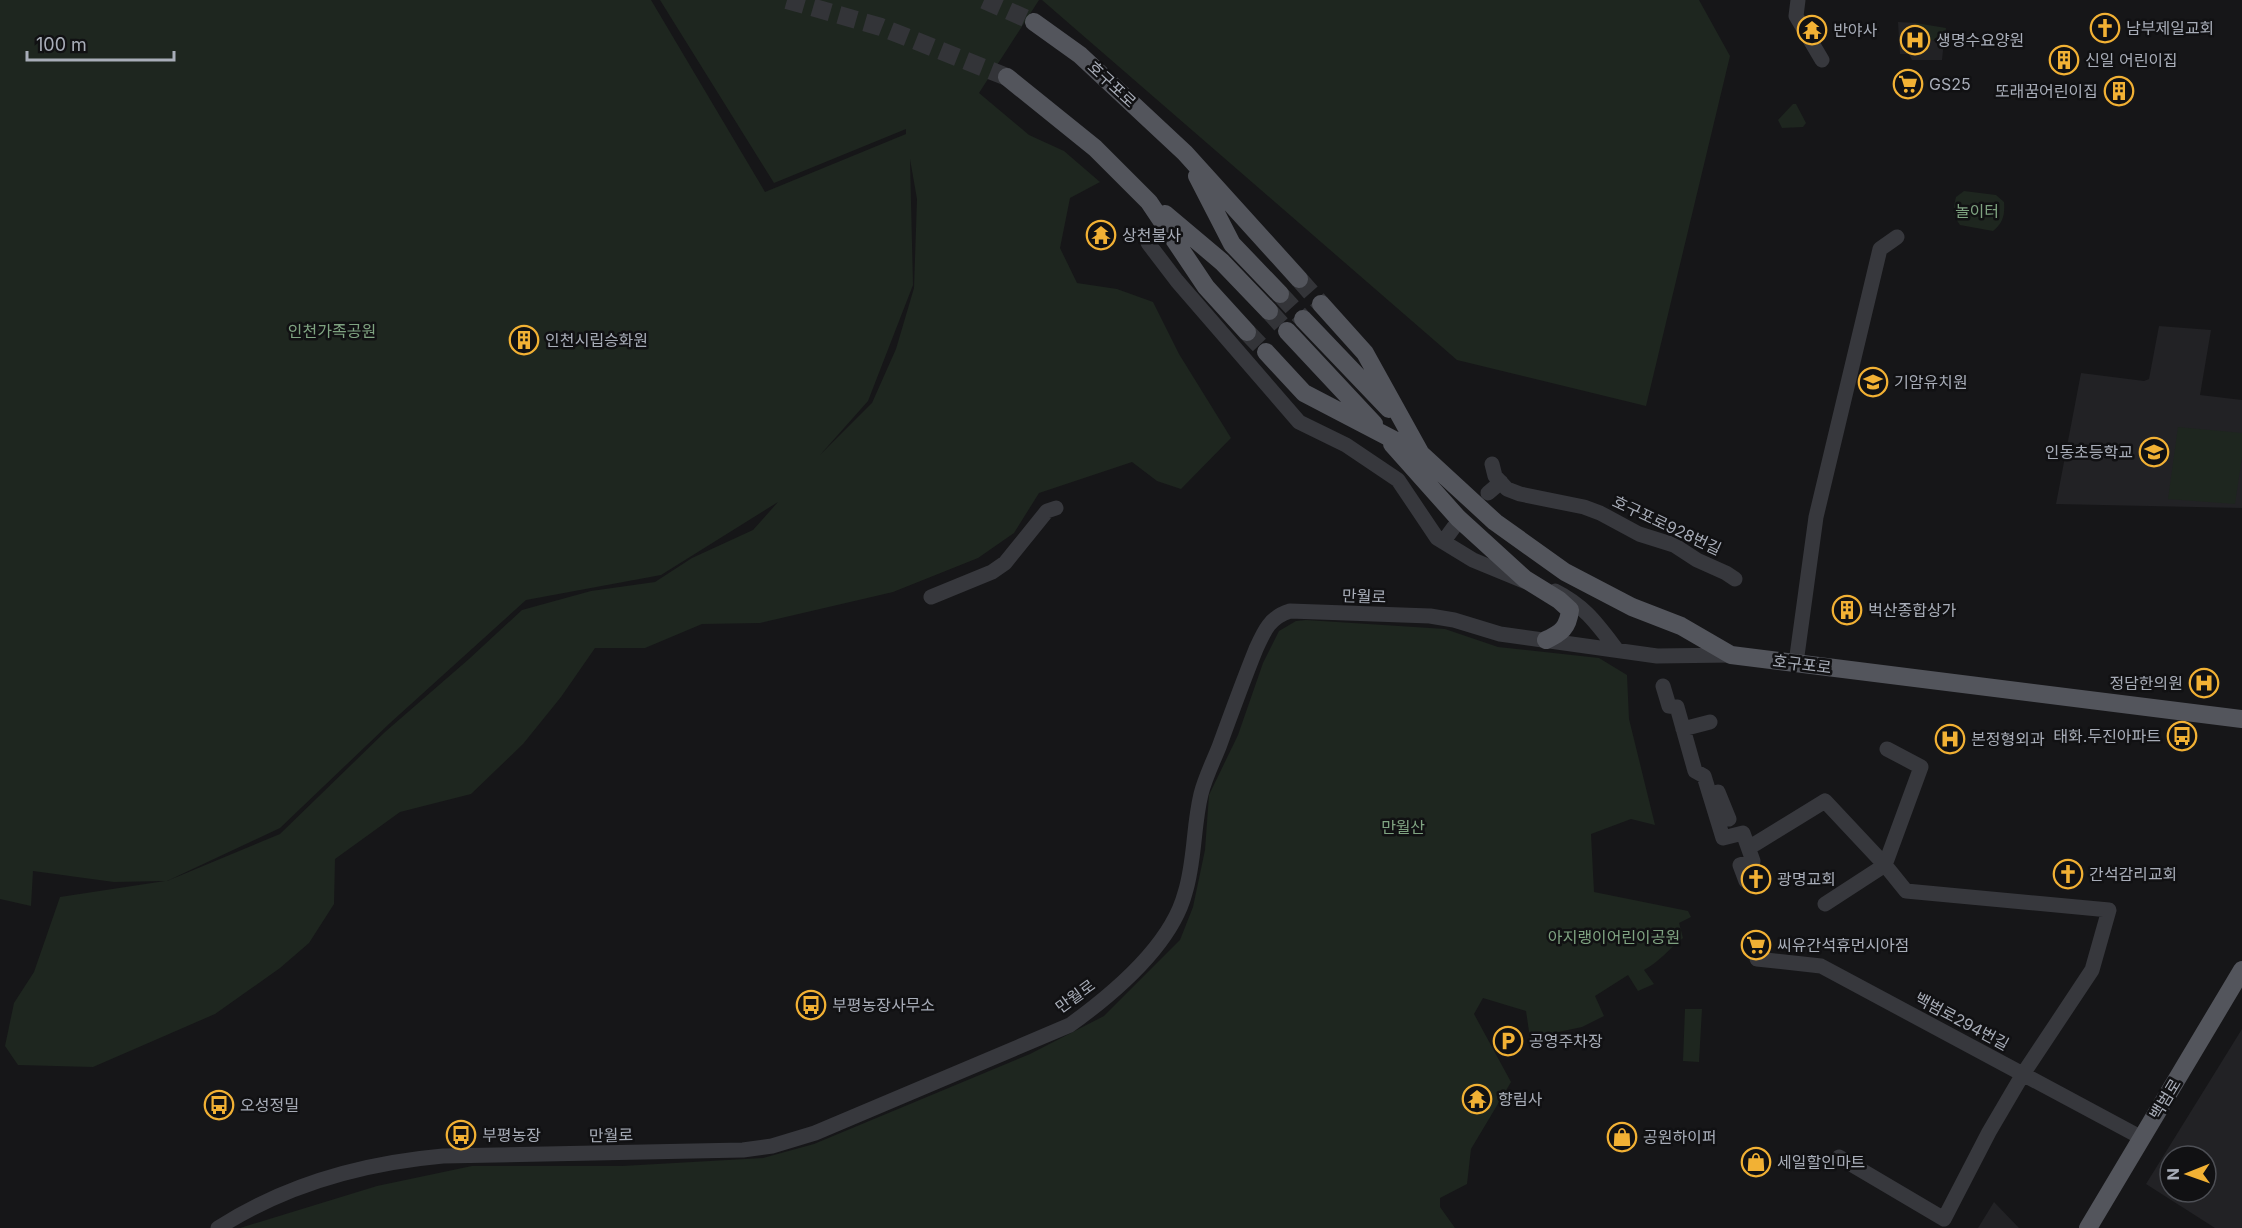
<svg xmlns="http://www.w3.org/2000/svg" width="2242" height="1228" font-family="Inter,'Noto Sans KR',sans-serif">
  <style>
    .built { fill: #222225; fill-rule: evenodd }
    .green { fill: #1e261f; fill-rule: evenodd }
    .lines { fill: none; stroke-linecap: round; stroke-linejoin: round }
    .major-tunnel { stroke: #333438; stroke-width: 18; stroke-dasharray: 18 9; stroke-linecap: butt }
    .minor { stroke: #37383d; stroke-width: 15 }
    .major { stroke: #53555c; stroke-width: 18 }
    .labels { text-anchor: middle; stroke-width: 5; stroke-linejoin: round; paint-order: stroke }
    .poi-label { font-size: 16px; fill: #a8adb8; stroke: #111113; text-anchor: start }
    .street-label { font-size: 16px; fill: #a8adb8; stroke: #111113 }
    .park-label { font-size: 16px; fill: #7fa381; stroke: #111113 }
  </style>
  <rect width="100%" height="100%" fill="#161618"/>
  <path class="built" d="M1898,22l18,1 1,16 27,2 -2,19h-30l-3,-6h-9z
    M2159,326l52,4 -11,65 42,5v108l-186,-4 25,-131 63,8 5,-2z
    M2242,1029v199h-27l-69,-44zM2170,1156h36v36h-36z
    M1994,1202l25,26h-41z"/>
  <path class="green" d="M0,0h651l114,192 141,-58v-5l-132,54 -114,-183h379l-60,93 50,42 35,16 36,31 -30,16 -10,50 17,35 40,6 36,13 26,52 52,84 -50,51 -24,-8 -25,-19 -93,31 -25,40 -36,25 -85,34 -133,31 -58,1 -57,24h-50l-34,49 -38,47 -52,50 -71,18 -65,47 -1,45 -25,39 -29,25 -65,46 -122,53 -75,-2 -13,-19 9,-43 20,-31 26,-75 105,-16 -51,1 -81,-11 -2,35 -31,-7zM910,159l7,40 -3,89 -18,61 -24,54 -52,52 48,-54 45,-116zM778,502l-25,28 -61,28 -37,24 -64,9 -69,19 -53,49 -84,73 -105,102 -113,47 113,-53 110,-105 136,-123 135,-25z
    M1042,0h657l31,56 -84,350 -189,-46z
    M1916,23l30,5 -2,13 -28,-2z
    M1793,104h3l10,19 -3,4 -21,1 -4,-8z
    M1964,191l32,4 8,7c1,13 -1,21 -11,29l-33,-6c-7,-9 -7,-16 -4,-28z
    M2178,427l64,6v24l-7,47 -67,-5z
    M1306,620l139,9 53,18 101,11 28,17 2,44 26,106 -24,-6 -40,15 3,58 94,19 3,6 -12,6 4,15c-14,11 -24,24 -39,32l10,14 -16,7 -10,-16 -33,21 9,20 -22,11 -52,11 -4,-27 -43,-13 -9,16 37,68 -40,67 -4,35 -27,14v9l15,21h-1215l137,-42 95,-20h150l141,-8 51,-14 216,-90 74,-38 76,-76 13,-33 12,-57 4,-55 29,-60 25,-72 16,-32 17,-10z
    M1685,1009h17l-3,53 -16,-1z"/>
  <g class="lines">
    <path class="major-tunnel" d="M787,0l94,27 126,50
      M984,0l50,22
      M1299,279l22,25
      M1280,294l23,25
      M1269,311l18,20
      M1247,332l19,20"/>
    <path class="minor" d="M1798,0l-2,16 26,44
      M1148,243l29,38 122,141 47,23 52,35 39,58 36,22 51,21
      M1492,464l3,12 12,13 13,5 64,13 16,6 39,21 35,11 23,15 29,13 9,6
      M1488,493l13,-11
      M1443,542l11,-15
      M1555,591c30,15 42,33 62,59
      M931,597l61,-25 13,-9 42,-52 9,-3
      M1796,663l20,-146 64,-268 17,-12
      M1663,686l6,20 8,1 18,64 9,5 19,62 20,-5 10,28 -13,4 6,16
      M1683,729l27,-7
      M1718,792l11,27
      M1755,844l70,-43 60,64 36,-98 -34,-18
      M1825,904l60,-39 21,26 203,19 -17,60 -69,104 -34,58 -45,87 -105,-62
      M1757,959l64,7 321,172
      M218,1228c67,-43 146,-65 225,-72l300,-6 29,-4 43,-13 255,-108c43,-31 101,-79 115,-132 10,-32 8,-66 16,-99 4,-16 12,-32 18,-47 12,-33 24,-66 37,-98 8,-18 14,-32 34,-38l140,5 24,4 46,14 157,22 74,-1"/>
    <path class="major" d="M1034,22l46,33 105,98 114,126
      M1007,77l88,71 54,54 57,85 41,45
      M1197,176l35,68 48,50
      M1165,214l57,48 47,49
      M1321,304l44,49 56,101
      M1303,319l86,90
      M1287,331l87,93
      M1266,352l38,41 117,61 74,68 70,50 67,35 49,19 50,29 511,64
      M1392,444l66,74 67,61 34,21 11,10c-2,18 -9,23 -24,30
      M2088,1228l154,-258"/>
  </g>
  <defs>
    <g id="church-ring" transform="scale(1.5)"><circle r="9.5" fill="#111113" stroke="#f2b134" stroke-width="1.5"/><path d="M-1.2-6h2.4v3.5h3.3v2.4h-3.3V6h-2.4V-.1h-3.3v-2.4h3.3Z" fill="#f2b134"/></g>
    <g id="temple-ring" transform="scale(1.5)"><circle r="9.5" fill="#111113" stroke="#f2b134" stroke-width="1.5"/><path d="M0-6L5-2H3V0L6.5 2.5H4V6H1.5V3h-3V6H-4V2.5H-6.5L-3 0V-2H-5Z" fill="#f2b134"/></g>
    <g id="hospital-ring" transform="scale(1.5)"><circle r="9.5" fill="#111113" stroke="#f2b134" stroke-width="1.5"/><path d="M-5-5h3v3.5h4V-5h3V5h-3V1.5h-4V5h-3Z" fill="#f2b134"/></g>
    <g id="building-ring" transform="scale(1.5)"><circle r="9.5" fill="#111113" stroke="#f2b134" stroke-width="1.5"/><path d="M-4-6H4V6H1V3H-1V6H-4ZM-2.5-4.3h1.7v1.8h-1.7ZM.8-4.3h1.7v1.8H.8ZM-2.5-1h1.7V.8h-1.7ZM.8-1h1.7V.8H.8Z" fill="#f2b134"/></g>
    <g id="supermarket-ring" transform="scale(1.5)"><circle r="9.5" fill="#111113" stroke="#f2b134" stroke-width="1.5"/><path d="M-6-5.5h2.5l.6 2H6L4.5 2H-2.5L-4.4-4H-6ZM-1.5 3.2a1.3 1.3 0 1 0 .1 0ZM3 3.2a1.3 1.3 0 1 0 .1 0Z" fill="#f2b134"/></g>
    <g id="school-ring" transform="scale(1.5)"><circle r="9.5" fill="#111113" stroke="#f2b134" stroke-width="1.5"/><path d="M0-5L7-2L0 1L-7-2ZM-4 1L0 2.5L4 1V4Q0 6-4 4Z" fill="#f2b134"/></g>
    <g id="bus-ring" transform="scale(1.5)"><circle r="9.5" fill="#111113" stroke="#f2b134" stroke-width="1.5"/><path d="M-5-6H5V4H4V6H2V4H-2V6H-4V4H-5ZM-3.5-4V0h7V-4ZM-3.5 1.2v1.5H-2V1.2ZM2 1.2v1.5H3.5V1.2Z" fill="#f2b134"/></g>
    <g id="parking-ring" transform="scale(1.5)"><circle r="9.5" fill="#111113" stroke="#f2b134" stroke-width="1.5"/><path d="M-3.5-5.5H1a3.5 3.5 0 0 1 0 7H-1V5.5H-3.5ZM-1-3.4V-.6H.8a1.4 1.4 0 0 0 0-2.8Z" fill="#f2b134"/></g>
    <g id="shop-ring" transform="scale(1.5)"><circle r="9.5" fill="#111113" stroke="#f2b134" stroke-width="1.5"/><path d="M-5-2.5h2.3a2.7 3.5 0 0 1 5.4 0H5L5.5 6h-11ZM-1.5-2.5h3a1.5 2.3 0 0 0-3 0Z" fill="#f2b134"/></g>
  </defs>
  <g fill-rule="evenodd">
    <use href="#church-ring" x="2105" y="28"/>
    <use href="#temple-ring" x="1812" y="30"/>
    <use href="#hospital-ring" x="1915" y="40"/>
    <use href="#building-ring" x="2064" y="60"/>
    <use href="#supermarket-ring" x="1908" y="84"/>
    <use href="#building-ring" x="2119" y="91"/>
    <use href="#temple-ring" x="1101" y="235"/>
    <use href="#building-ring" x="524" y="340"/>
    <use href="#school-ring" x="1873" y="382"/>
    <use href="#school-ring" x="2154" y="452"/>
    <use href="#building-ring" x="1847" y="610"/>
    <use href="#hospital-ring" x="2204" y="683"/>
    <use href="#bus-ring" x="2182" y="736"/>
    <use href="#hospital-ring" x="1950" y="739"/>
    <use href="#church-ring" x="2068" y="874"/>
    <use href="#church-ring" x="1756" y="879"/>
    <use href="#supermarket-ring" x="1756" y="945"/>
    <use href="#bus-ring" x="811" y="1005"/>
    <use href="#parking-ring" x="1508" y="1041"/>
    <use href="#temple-ring" x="1477" y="1099"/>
    <use href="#bus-ring" x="219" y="1105"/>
    <use href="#bus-ring" x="461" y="1135"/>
    <use href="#shop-ring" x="1622" y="1137"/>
    <use href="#shop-ring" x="1756" y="1162"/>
  </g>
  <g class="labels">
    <g class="poi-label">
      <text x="2126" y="34">남부제일교회</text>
      <text x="1833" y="36">반야사</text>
      <text x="1936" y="46">생명수요양원</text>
      <text x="2085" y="66">신일 어린이집</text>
      <text x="1929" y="90">GS25</text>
      <text x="2098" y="97" text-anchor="end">또래꿈어린이집</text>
      <text x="1122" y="241">상천불사</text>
      <text x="545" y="346">인천시립승화원</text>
      <text x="1894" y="388">기암유치원</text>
      <text x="2133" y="458" text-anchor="end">인동초등학교</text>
      <text x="1868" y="616">벅산종합상가</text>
      <text x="2183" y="689" text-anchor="end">정담한의원</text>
      <text x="2161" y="742" text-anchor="end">태화.두진아파트</text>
      <text x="1971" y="745">본정형외과</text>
      <text x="2089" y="880">간석감리교회</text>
      <text x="1777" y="885">광명교회</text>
      <text x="1777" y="951">씨유간석휴먼시아점</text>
      <text x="832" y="1011">부평농장사무소</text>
      <text x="1529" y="1047">공영주차장</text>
      <text x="1498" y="1105">향림사</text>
      <text x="240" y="1111">오성정밀</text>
      <text x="482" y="1141">부평농장</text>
      <text x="1643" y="1143">공원하이퍼</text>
      <text x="1777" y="1168">세일할인마트</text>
    </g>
    <g class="street-label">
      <text transform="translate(1112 84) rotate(43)" y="6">호구포로</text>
      <text transform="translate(1667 525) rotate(25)" y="6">호구포로928번길</text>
      <text transform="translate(1364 596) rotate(2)" y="6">만월로</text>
      <text transform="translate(1802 664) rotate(7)" y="6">호구포로</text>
      <text transform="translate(1075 996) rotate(-36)" y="6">만월로</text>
      <text transform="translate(1962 1021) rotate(28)" y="6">백범로294번길</text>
      <text transform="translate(2165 1099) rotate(-59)" y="6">백범로</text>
      <text transform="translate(611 1135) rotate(-1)" y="6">만월로</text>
    </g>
    <g class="park-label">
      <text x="1977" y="217">놀이터</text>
      <text x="332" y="337">인천가족공원</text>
      <text x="1403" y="833">만월산</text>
      <text x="1614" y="943">아지랭이어린이공원</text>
    </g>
  </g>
  <g transform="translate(2188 1174) rotate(269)"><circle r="28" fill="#111113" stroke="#4d4f55" stroke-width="1.5"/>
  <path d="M0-4.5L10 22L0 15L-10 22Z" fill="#f2b134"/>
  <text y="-9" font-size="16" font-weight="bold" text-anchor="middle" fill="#a8adb8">N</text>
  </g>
  <path d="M27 51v9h147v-9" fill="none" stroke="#a8adb8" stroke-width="3"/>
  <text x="36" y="51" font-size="18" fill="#a8adb8" stroke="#111113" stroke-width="4.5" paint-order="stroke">100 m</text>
</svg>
